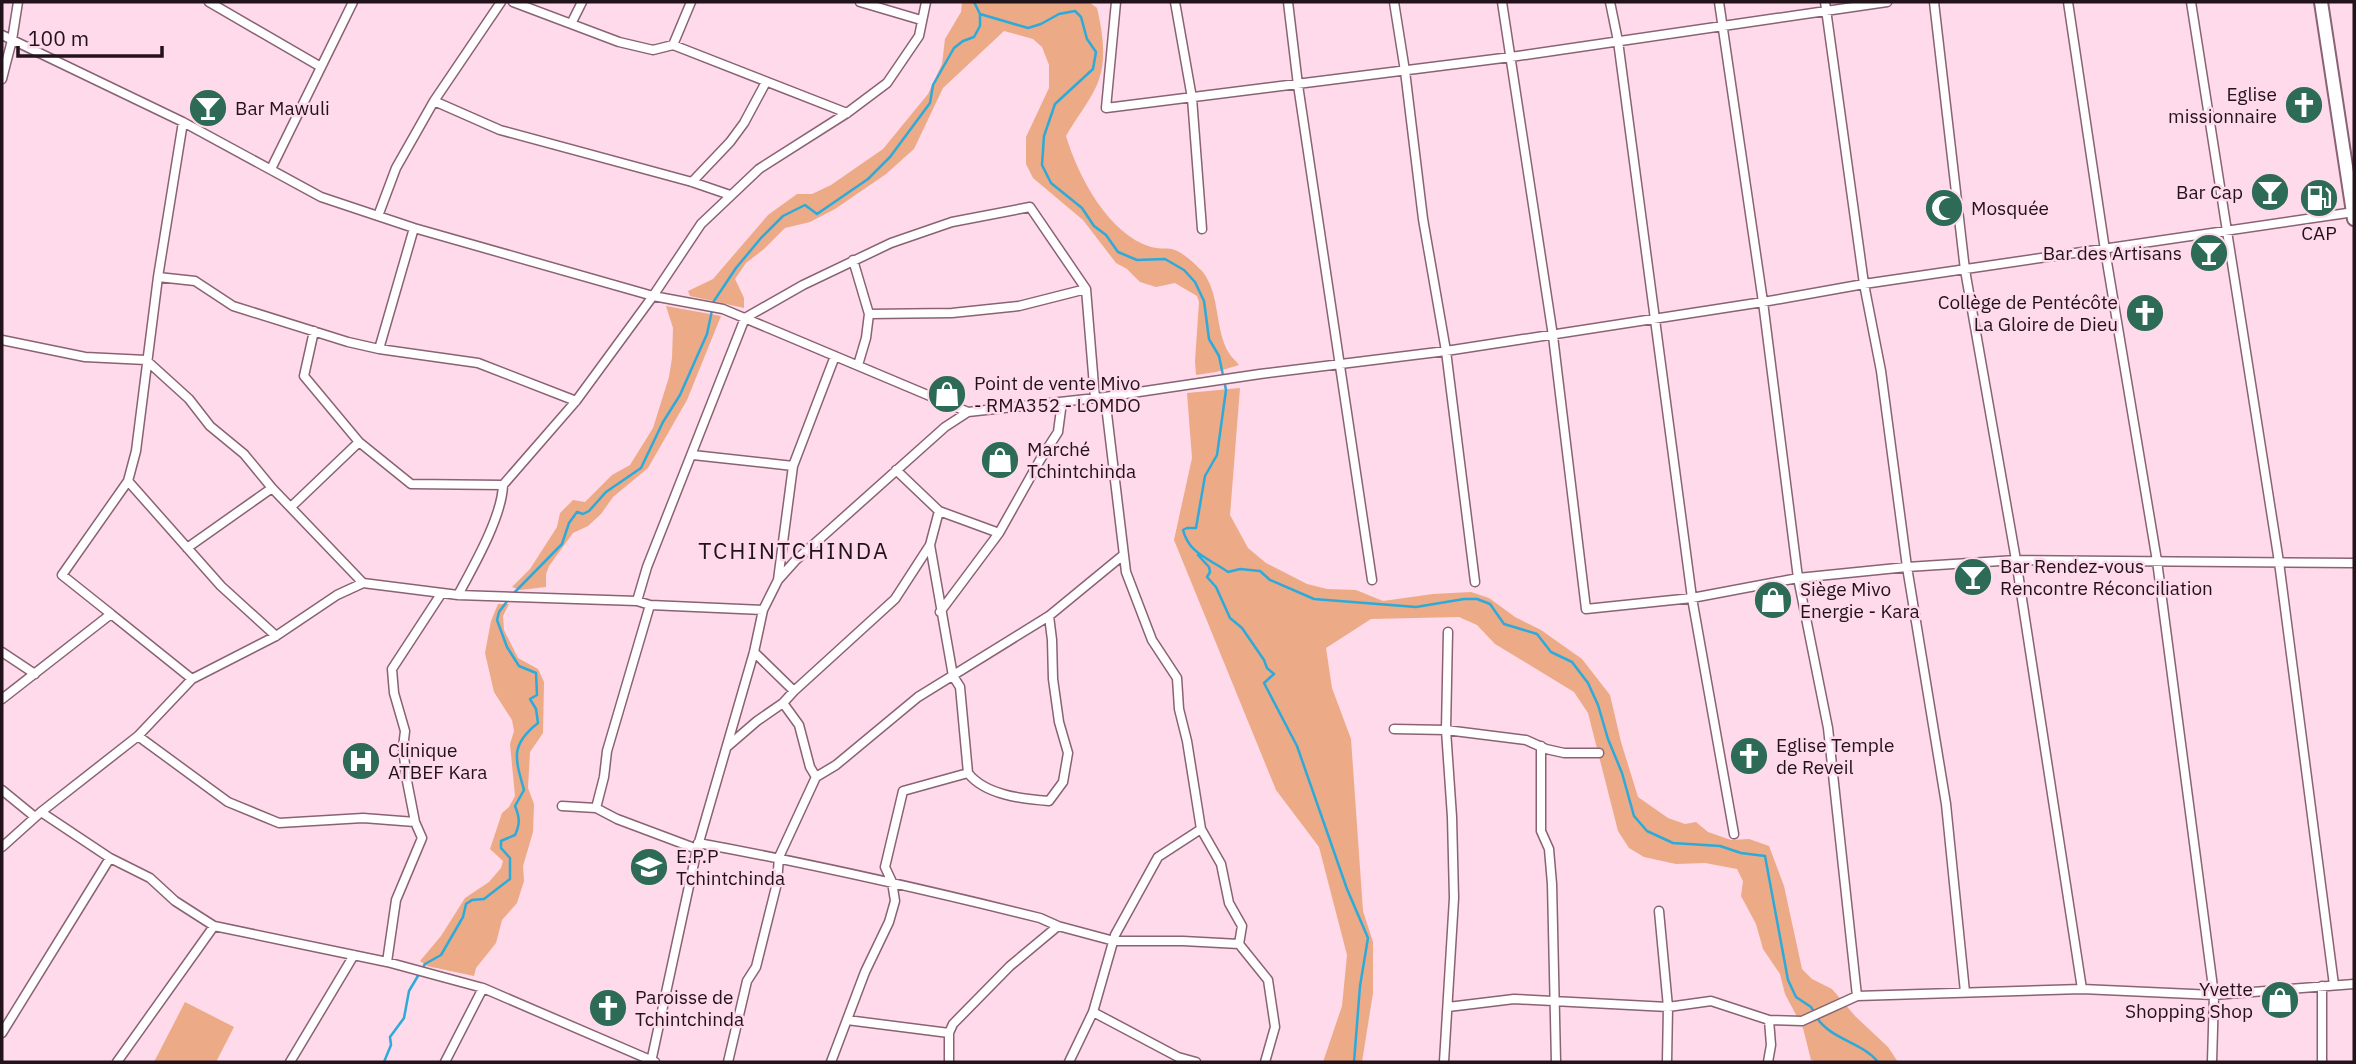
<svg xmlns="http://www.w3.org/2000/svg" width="2356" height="1064" font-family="'IBM Plex Sans',sans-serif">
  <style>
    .green { fill: #ecaa87 }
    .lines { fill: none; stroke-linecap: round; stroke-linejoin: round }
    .stream { stroke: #2caada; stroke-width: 2.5 }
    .street-casing { stroke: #896274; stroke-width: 11 }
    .primary-casing { stroke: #896274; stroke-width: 16 }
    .street { stroke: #fff; stroke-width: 8 }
    .primary { stroke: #fff; stroke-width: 12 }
    .labels { text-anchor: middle; stroke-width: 5; stroke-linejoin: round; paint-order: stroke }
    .poi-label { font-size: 19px; fill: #22121a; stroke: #fedaea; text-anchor: start }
    .quarter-label { font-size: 23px; letter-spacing: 2px; fill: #22121a; stroke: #fedaea }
  </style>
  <rect width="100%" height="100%" fill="#fedaea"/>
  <path class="green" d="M962,2h127l8,6c6,26 11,56 -2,81 -8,16 -20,31 -29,47 12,40 42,98 85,111 7,2 14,1 21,2 11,3 22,14 30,22 19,23 12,58 27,82 2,4 7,8 10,12l-23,7 -20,3 -1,-14 4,-59 -2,-6 -22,-13 -19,4 -16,-5 -13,-13 -11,-6 -33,-43 -50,-42 -7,-14v-27l23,-49v-23l-7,-18 -9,-8 -29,-8 -61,57 -29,61 -28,25 -51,35 -25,13 -25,6 -21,21 -18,14 -11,16 9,19v10l-54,-12 -2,-5 25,-12 55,-64 29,-21h15l19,-9 52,-36 45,-55 14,-30 3,-25 16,-27z
    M666,306l55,10 -34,84 -39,68 -35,29 -12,17 -13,12 -15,7 -24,33 -3,8v13l-26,3 -8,-3 18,-18 27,-42 3,-14 13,-13 12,2 27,-27 18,-10 23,-37 16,-51 3,-19 1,-30z
    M1240,388l-10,127 18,33 18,15 41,21 20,5 29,1 27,11 50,-7 38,-2 18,6 26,19 26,13 41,29 28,36 11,47 17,55 30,21 17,6 11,-2 12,10 23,8 18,-1 20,7 15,40 18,83 10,10 20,10 23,27 33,31 10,15h-79l-8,-2 -8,-32 -18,-34 -5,-20 -17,-25 -7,-25 -15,-28 2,-15 -6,-12 -32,-6 -29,1 -32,-7 -15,-9 -11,-17 -30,-118 -14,-21 -79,-48 -18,-19 -18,-8 -88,2 -45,29 6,40 19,51 12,172 10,31v51l-11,69h-39l19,-56 5,-51 -28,-108 -43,-57 -102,-250 18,-82 -5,-65z
    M498,604h11l-6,12 1,14 14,28 20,11 6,13 -1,51 -13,19 -2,36 6,16 -1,28 -10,34 1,15 -7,22 -15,17 -6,23 -20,25 -2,8 -47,-10 -7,-5 21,-25 24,-38 24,-16 12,-14 2,-7 -13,-12 12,-36 7,-6 6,-11 -5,-52 4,-13 -2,-11 -18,-28 -9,-39 6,-32z
    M185,1002l49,25 -18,35h-62z"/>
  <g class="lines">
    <path class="stream" d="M974,2l6,12 48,14 13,-4 18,-10 16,-3 6,6 6,22 9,13 -3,17 -38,35 -11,32 -2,29 9,18 31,25 12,18 12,9 12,17 19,8 28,-1 19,11 11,12 9,19 5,38 10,17 7,34 -9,65 -12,21 -9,52h-9l-4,2c6,24 27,29 45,42l12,-3 20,2 10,9 44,19 102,8 48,-8h13l13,5 14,20 33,10 14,18 21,10 16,21 10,22 10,34 14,34 12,43 13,15 26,12 47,3 21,7 24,3 23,124 8,17 15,10 3,5
      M1198,555l11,12 1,5 -3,5 9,10 14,31 12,10 22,32 3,8 7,6 -10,9 33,63 50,143 21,49 -8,48 -6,76
      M512,595l50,-51 7,-21 8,-11 6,2 6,-3 17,-19 35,-24 22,-46 17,-27 15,-34 12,-27 7,-33 22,-33 25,-30 22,-22 22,-11 12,9 51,-35 22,-22 40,-54 3,-18 21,-37 9,-7 11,-4 6,-11v-12
      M1817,1018c15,22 45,24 61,44
      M384,1062l7,-17 -1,-8 14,-19 5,-27 16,-27 16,-9 22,-38 3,-13 6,-4 12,-1 26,-20v-21l-9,-10v-7l14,-6c5,-11 5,-17 0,-29l9,-16c-9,-32 -14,-45 14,-67l-2,-14 -6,-10 7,-4 -1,-22 -17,-7 -12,-19 -10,-27 2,-8 9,-12"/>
    <g class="street-casing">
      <path id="street" d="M209,2l112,65
        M513,2l106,40 34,8 20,-5 174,68
        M860,2l61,18
        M1116,2l-10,106 405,-51 376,-55
        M1175,2l17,96 10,131
        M1288,2l10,83 74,495
        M1394,2l11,69 18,148 23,132 29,231
        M1502,2l51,334 33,273 106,-11 106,-20 109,-11 109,-7 338,3
        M1610,2l8,39 74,557 42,236
        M1825,2l39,282 17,87 26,196 39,237 19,188
        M1934,2l31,268 51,290 66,429
        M2068,2l37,248 52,311 57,434 -2,67
        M2191,2l88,560 55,423
        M572,22l10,-20
        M2,35l181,87 138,75 93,31 239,68 70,13 245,103
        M673,45l18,-43
        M2,79l10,-39 6,-38
        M434,101l66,29 192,52 38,13
        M183,122l-25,155 -22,174 -8,30 93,105 55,50
        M271,169l82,-167
        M692,182l38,-40 14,-19 22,-41
        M378,216l18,-48 38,-67 67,-99
        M853,260l16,54 -3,24 -8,27
        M158,277l37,4 38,25 115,36 31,7 99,14 98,38
        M869,314l83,-1 67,-7 67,-17
        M314,331l-10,45 55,66 52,42 92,1
        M2,340l83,17 61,3 43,39 21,27 34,28 28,34 91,95
        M379,349l35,-121
        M1105,397l21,175 26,68 25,38 2,31 8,32 14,88 20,35 8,39 13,23 -3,18 29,36 7,47 -10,35
        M693,455l100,11
        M896,470l43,41 60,22
        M292,506l67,-64
        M930,545l23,131 7,11 8,86c17,22 54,26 81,28l14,-19 5,-29 -9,-31 -6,-43 -1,-39 -3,-24
        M187,548l85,-60
        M778,580l15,-114 42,-110
        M458,595c15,-28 44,-78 45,-110l73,-84 77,-105 48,-72 58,-55 88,-56 40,-30 32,-47 7,-34
        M637,601l10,-34 98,-249 58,-33 88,-42 61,-21 78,-15 56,82 9,109
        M940,612l59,-79 41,-73 18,-28 4,-30
        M111,614l-49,-39 66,-94
        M2,652l33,22
        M754,652l40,39 101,-92 35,-54 9,-34
        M794,691l-11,12 16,22 11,42 6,10
        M2,699l109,-85 81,65
        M1394,729l52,1 80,10 20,9 18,4h35
        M138,736l90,66 51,21 84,-5 52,4 7,16 -26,62 -9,62
        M728,746l29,-25 26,-18
        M1541,746v85l8,18 3,35 4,178
        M2,790l33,27
        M562,806l34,2 21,11 80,30
        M596,808l8,-31 3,-26 43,-146
        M41,812l69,46 40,20 25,23 39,25
        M415,822l-8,-41 -4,-33 2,-17 -11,-38 -2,-24 49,-75
        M698,843c115,21 229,47 342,75l18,8 56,15h69l56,3
        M2,847l39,-35 97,-76 54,-57 84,-43 61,-41 26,-12 95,12 179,6 13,4 113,5
        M1659,911l9,96 -1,55
        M1857,996l225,-7 132,6 140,-11
        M1448,1007l66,-8 154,8 43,-6 58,19 33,1 55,-25 -29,-268 -30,-150 -35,-276 -44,-300
        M1093,1012l85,45 18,5
        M847,1020l102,13
        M2,1033l108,-175
        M117,1062l97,-136 173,36 96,26 172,74
        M290,1062l64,-107
        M445,1062l38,-74
        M651,1062l46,-213 57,-197 9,-42 15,-30 17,-19 150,-134 23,-15 137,-15 155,-23 186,-23 317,-49 101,-18 490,-72
        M728,1062l19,-81 9,-14 21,-84 2,-26 37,-80 20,-12 82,-68 131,-81 73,-60
        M831,1062l34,-90 24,-50 6,-21 -3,-19 -7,-15 18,-76 65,-18
        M949,1062v-29l4,-9 57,-58 48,-40
        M1069,1062l24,-50 22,-77 43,-78 43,-28
        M1444,1062l10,-164 -2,-81 -6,-87 2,-98
        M1768,1062l3,-17 -2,-25
        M2322,1062v-76"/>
    </g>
    <g class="primary-casing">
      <path id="primary" d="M2321,2l33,217"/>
    </g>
    <use href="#street" class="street"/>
    <use href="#primary" class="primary"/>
  </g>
  <defs>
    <g id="church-disc" transform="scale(2.0125)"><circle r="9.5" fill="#2d6b56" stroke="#fedaea"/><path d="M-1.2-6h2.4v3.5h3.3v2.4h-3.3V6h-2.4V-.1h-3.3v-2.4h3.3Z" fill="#fff"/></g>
    <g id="bar-disc" transform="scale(2.0125)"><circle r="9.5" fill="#2d6b56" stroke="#fedaea"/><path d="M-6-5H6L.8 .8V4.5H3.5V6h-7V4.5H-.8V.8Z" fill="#fff"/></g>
    <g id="fuel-disc" transform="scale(2.0125)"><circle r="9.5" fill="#2d6b56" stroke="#fedaea"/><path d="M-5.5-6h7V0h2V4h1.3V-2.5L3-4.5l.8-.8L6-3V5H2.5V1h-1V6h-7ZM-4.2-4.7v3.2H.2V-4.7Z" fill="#fff"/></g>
    <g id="mosque-disc" transform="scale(2.0125)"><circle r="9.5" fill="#2d6b56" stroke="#fedaea"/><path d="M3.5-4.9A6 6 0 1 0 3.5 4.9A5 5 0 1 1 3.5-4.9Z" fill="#fff"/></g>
    <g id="shop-disc" transform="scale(2.0125)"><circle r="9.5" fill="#2d6b56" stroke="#fedaea"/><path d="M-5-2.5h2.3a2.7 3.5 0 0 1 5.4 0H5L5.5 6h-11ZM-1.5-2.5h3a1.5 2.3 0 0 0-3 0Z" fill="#fff"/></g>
    <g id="hospital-disc" transform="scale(2.0125)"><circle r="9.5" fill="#2d6b56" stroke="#fedaea"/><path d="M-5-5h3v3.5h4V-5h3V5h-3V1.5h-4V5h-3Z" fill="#fff"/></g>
    <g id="school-disc" transform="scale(2.0125)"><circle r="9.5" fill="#2d6b56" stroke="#fedaea"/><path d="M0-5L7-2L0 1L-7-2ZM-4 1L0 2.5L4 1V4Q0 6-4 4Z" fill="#fff"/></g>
  </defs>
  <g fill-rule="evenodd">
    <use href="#church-disc" x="2304" y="105"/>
    <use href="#bar-disc" x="208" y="108"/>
    <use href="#bar-disc" x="2270" y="192"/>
    <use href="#fuel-disc" x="2319" y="198"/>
    <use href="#mosque-disc" x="1944" y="208"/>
    <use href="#bar-disc" x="2209" y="253"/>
    <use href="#church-disc" x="2145" y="313"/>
    <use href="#shop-disc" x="947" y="394"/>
    <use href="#shop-disc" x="1000" y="460"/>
    <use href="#bar-disc" x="1973" y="577"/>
    <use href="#shop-disc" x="1773" y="600"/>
    <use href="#church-disc" x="1749" y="756"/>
    <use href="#hospital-disc" x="361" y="761"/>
    <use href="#school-disc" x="649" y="867"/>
    <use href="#shop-disc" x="2280" y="1000"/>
    <use href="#church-disc" x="608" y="1008"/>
  </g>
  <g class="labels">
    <g class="poi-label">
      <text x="2277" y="101" text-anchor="end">Eglise<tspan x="2277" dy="22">missionnaire</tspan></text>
      <text x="235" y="115">Bar Mawuli</text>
      <text x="2243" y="199" text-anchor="end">Bar Cap</text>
      <text x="1971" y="215">Mosquée</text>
      <text x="2319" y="240" text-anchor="middle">CAP</text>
      <text x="2182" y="260" text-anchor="end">Bar des Artisans</text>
      <text x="2118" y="309" text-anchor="end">Collège de Pentécôte<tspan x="2118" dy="22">La Gloire de Dieu</tspan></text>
      <text x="974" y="390">Point de vente Mivo<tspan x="974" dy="22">- RMA352 - LOMDO</tspan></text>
      <text x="1027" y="456">Marché<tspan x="1027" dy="22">Tchintchinda</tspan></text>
      <text x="2000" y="573">Bar Rendez-vous<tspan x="2000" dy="22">Rencontre Réconciliation</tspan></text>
      <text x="1800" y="596">Siège Mivo<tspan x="1800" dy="22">Energie - Kara</tspan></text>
      <text x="1776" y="752">Eglise Temple<tspan x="1776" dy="22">de Reveil</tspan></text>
      <text x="388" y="757">Clinique<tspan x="388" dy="22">ATBEF Kara</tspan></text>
      <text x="676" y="863">E.P.P<tspan x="676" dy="22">Tchintchinda</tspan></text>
      <text x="2253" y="996" text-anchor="end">Yvette<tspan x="2253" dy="22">Shopping Shop</tspan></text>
      <text x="635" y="1004">Paroisse de<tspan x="635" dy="22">Tchintchinda</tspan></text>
    </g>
    <g class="quarter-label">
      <text x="794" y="559">TCHINTCHINDA</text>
    </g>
  </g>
  <rect width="2356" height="1064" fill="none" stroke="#22121a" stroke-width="7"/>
  <path d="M18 46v10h144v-10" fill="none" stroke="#22121a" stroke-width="3.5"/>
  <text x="28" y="46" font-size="21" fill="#22121a" stroke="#fedaea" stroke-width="5" paint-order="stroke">100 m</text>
</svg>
